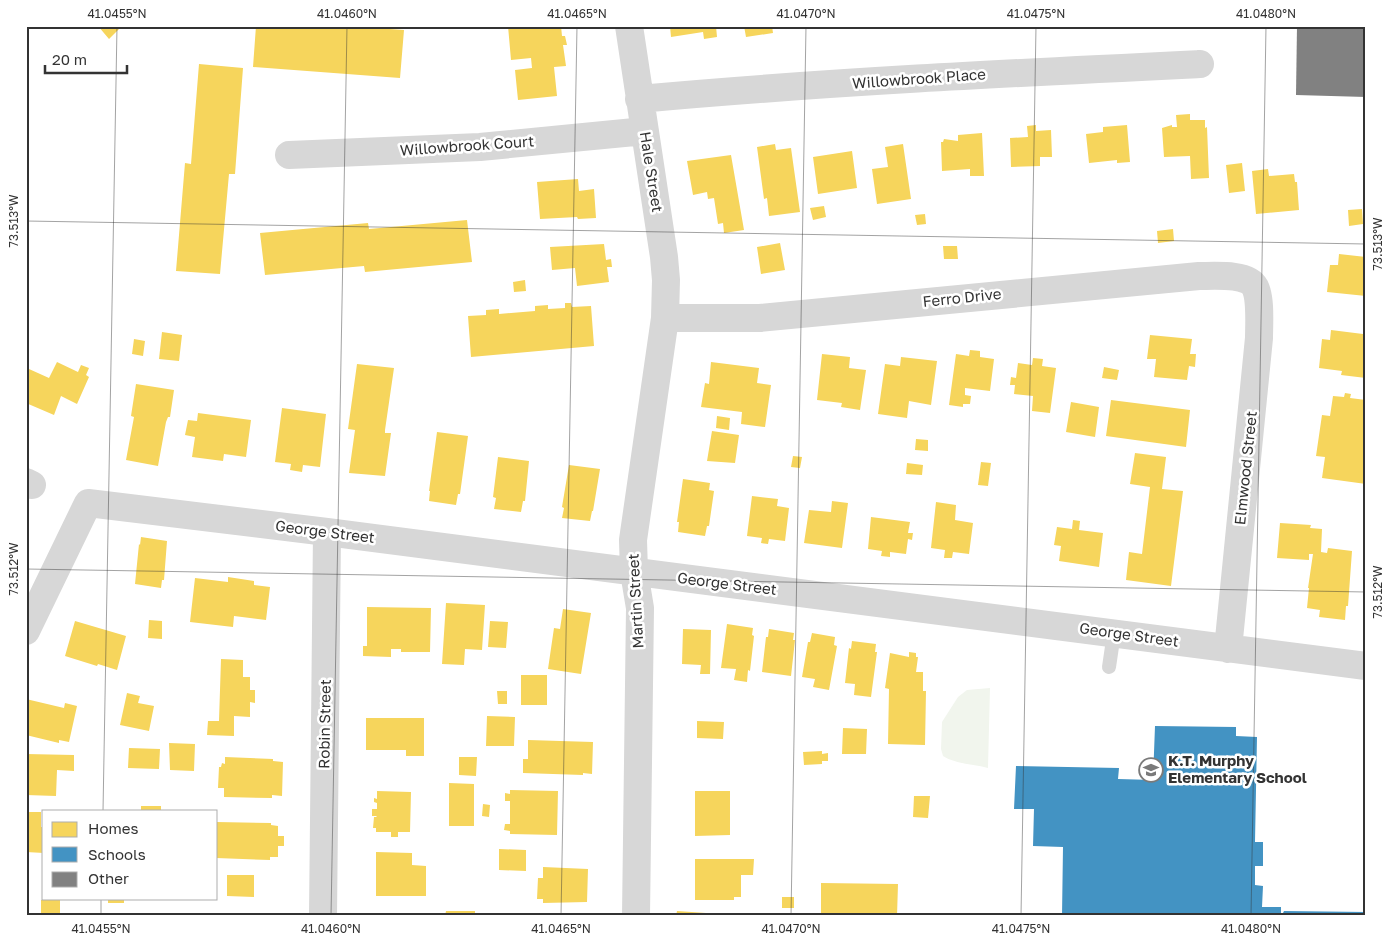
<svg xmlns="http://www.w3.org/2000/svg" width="1392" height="942" font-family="'Golos Text',sans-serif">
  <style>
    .green { fill: #f1f5ed }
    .homes { fill: #f6d55c }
    .schools { fill: #4393c3 }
    .building { fill: #818181 }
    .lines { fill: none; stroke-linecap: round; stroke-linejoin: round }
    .lane { stroke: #d7d7d7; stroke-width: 14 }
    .street { stroke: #d7d7d7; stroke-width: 28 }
    .ticks { fill: none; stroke: #333; stroke-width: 1; stroke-opacity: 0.45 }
    .labels { text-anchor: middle; stroke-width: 5; stroke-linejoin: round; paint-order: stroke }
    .street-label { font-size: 15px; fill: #333; stroke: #fff }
    .poi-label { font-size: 15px; font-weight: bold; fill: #333; stroke: #fff; text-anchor: start }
    .neatline { fill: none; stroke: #333; stroke-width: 2 }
    .ticks-label { font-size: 12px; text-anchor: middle; fill: #333 }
  </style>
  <rect width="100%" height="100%" fill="#fff"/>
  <path class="green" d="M990,688l-2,80c-14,-4 -33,-4 -45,-12l-2,-7 1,-27 16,-25 9,-7z"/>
  <path class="homes" d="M98,26h24l-13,13z
    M256,26h91l57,4 -4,48 -147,-11z
    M508,26h53l1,10h3l2,9h-4l3,21 -12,1 3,29 -39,4 -3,-30 17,-2 -1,-10 -20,2z
    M670,26h46l1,11 -13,2 -1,-7 -32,5z
    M744,26h28l1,7 -27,4z
    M199,64l44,4 -8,106h-6l-9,100 -44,-3 9,-108 6,1z
    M1190,114v6h15v8l2,-1 2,51 -18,1 -1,-23 -26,1 -2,-29 10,-3v2h5l-1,-12z
    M1036,125v6l15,-1 1,27h-12v9l-29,1 -1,-29 18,-1 -1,-11z
    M1127,125l3,37 -13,1v-3l-28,3 -3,-29 17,-2v-5z
    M982,133l2,43h-14v-7l-28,2 -1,-29h2l1,-3 14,2v-6z
    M775,144l1,6 15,-2 9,64 -31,4 -2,-18 -3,1 -7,-52z
    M903,144l8,55 -34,5 -5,-35 16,-2 -3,-20z
    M852,151l5,37 -39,6 -5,-37z
    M731,155l13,75 -20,3 -1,-10 -5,1 -4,-26 -6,1 -1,-7 -14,3 -6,-34z
    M1242,163l3,28 -16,2 -3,-28z
    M1268,169l1,7 25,-2 1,8h2l2,28 -43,4 -4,-43z
    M578,179l1,12 15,-2 2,29 -18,1 -1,-2 -37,2 -3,-37z
    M824,206l2,11 -13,3 -3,-12z
    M1362,209l1,15 -14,2 -1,-16z
    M925,214l1,10 -9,1 -2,-10z
    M467,220l5,42 -107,10 -1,-6 -99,9 -5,-42 108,-10 1,6z
    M1173,229l1,12 -16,2 -1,-12z
    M780,243l5,27 -24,4 -4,-27z
    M604,244l2,16 5,-1 1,8h-5l2,15 -32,4 -2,-18 -23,2 -2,-23z
    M943,246h14l1,13h-14z
    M1339,254l27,3v39l-39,-4 3,-27h8z
    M525,280l1,11 -12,1 -1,-10z
    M565,303h6l1,4 19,-1 3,40 -123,11 -3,-41 18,-1v-5l13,-1v5l36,-3v-5l13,-1v4l17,-1z
    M1331,330l32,4v1l3,1v42l-25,-3 1,-4 -23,-3 3,-29 8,1z
    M162,332l20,3 -3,26 -20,-2z
    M1150,335l42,4 -2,15h6l-1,13 -6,-1 -2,14 -33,-3 2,-18h-9z
    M134,339l11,2 -2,15 -11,-2z
    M970,350l10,1v6l14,2 -4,32 -25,-3v7l6,1 -1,8h-7v3l-14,-2 7,-51 13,2z
    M822,354l28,3 -1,11 17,2 -6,40 -19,-3 1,-4 -25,-3z
    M901,357l36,4 -6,44 -22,-4 -2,17 -29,-4 7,-50 15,2z
    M1033,358l10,1 -1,7 14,2 -6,45 -18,-2 1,-15 -19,-2 1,-9h-5l1,-8 5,1 2,-15 14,2z
    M57,362l21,10 3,-7 8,3 -3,7 3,2 -12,27 -16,-8 -7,19 -28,-12v-29l3,-5 20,9z
    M711,362l48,6 -2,15 14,2 -6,42 -24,-3 1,-12 -41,-5 4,-24 4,1z
    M357,364l37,4 -9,62v3h6l-6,43 -36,-3 6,-43 -7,-1z
    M1104,367l15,3 -2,10 -15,-2z
    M136,384l38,6 -4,27h-2l-2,5 -8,44 -32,-6 8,-43 -3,-1z
    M1345,393l6,1 -1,4 16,2v84l-44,-6 3,-21 -9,-1 6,-41 8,1 3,-20 11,1z
    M1111,400l79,10 -4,37 -80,-11z
    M1071,402l28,5 -4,30 -29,-5z
    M282,408l44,6 -6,53 -17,-2 -1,7 -12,-2 1,-6 -16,-2z
    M198,413l53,7 -5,37 -22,-3 -1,7 -31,-4 3,-20 -10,-2 3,-15 9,1z
    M717,416l13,2 -1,12 -13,-2z
    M712,431l27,4 -4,28 -28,-2z
    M437,432l31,4 -8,58h-2l-2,11 -27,-4 1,-10h-1z
    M916,439l12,1v11l-13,-1z
    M1135,453l31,4 -4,32 21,2 -12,95 -45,-6 3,-28 13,2 8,-67 -20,-3z
    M793,456l9,1 -2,11 -9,-1z
    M498,457l31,4 -4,40h-2l-2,11 -27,-3 2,-11 -3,-1z
    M981,462l10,1 -3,23 -10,-1z
    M907,463l16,2 -1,10 -16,-1z
    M569,465l31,4 -7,42h-1l-2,10 -28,-3 2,-10 -2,-1z
    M683,479l27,4 -1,7 5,1 -5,35h-2l-2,10 -27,-4 1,-10h-2z
    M752,496l26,3 -1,7 12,2 -4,33 -16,-2 -1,5 -7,-1 1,-5 -15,-2z
    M832,501l16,2 -6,45 -38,-5 5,-33 22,2z
    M936,502l20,3 -1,15 18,3 -4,31 -16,-2 -1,6h-8l1,-8 -14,-2z
    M871,517l39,5 -2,11h5l-1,7 -4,-1 -2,15 -16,-2v5l-9,-1 1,-5 -14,-2z
    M1073,520l7,1 -1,9 24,3 -4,34 -40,-6 2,-15 -7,-1 3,-18 15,2z
    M1280,523l31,2 -1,3 12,1 -1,23 6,1 1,-5 24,3 -4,55h-2l-1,14 -26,-3 1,-7 -13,-2 2,-20h-1l5,-34h-4v6l-32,-2z
    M141,537l26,4 -3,39h-2l-1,8 -26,-4 4,-40 1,1z
    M228,577l26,4v4l16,2 -4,33 -32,-4 -1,11 -43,-5 5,-44 33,4z
    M446,603l39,2 -3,45 -17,-1 -1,16 -22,-1z
    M367,607l64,1 -1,44h-29v-3h-10v8l-28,-1v-10h4z
    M563,609l28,4 -10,61 -33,-5 6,-41 6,1z
    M149,620l13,1v18l-14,-1z
    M75,621l51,15 -9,34 -19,-6 -1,2 -32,-10z
    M490,621l18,1 -2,26 -18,-1z
    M727,624l26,4 -1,7 2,1 -4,35 -2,-1 -1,12 -13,-2 2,-11 -15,-1z
    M683,629l28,1 -1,44h-10l1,-9 -19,-1z
    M769,629l25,4 -1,7h2l-4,36 -29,-4 4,-35h2z
    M812,633l23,4 -1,8 3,1 -8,44 -16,-3 2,-8 -13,-2 6,-35h2z
    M852,641l24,3 -1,8h2l-6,45 -17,-2 1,-11 -10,-1 4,-35 2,1z
    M909,652l7,1v4h2l-2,15h7v19h3l-1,54 -37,-1 1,-55 -4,-1 5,-35 19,4z
    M221,659l22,1v17h7v13h5v13l-5,-1v15l-16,-1v20l-27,-1 1,-14h11z
    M521,675h26v30h-26z
    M497,691h10v13h-9z
    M127,693l13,3 -2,7 16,3 -5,25 -29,-6z
    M26,699l38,9 1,-5 12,3 -8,36 -10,-2v3l-33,-8z
    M487,716l28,1 -1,29h-28z
    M366,718h58v38h-18v-6h-40z
    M697,721l27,1 -1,17 -26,-1z
    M843,728l24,1 -1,25h-24z
    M528,740l65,2 -1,32 -9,-1v2l-60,-2v-14h5z
    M169,743l26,1 -1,27 -24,-1z
    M129,748l31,1 -1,20 -31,-1z
    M822,751v3l6,-1v8h-6v3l-18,1 -1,-13z
    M26,754l48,1v16l-17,-1 -1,26 -30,-1z
    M225,757l48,2v2l10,1 -1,34 -10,-1v3l-48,-1v-9h-6l1,-21h2l1,-4 3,1z
    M459,757h18l-1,19 -17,-1z
    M449,783l25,1v42h-25z
    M510,790l48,1 -1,44 -47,-1v-3l-6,-1 1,-6h5v-23h-5v-8l5,1z
    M377,791l34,1 -1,40h-12v5h-7v-5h-15v-4h-3l1,-11h2l1,-1h-5v-7h5v-6l-3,-1v-4l3,1z
    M695,791h35v44l-35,1z
    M914,796h16l-2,22 -15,-1z
    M483,804l7,1 -1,12 -7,-1z
    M141,806h20v5h-20z
    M26,812h15v15h3v26l-18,-1z
    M216,822l55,1v2l7,1v10h6v10h-6v11h-8v3l-54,-2z
    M499,849l27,1v21l-27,-1z
    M376,852l36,1v12l14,1v30h-50z
    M695,859h59l-1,16h-12v22h-7v3h-39z
    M543,867l45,2 -1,33 -44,1v-4h-6l1,-21h5z
    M227,875h27v22l-27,-1z
    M821,883l77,1 -1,32h-76z
    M782,897h12v11h-12z
    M108,898h16v5h-16z
    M41,900h19v16h-19z
    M446,911h29v5h-30z
    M677,911l29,2v3h-30z"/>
  <path class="schools" d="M1155,726l81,1v9l21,1 -2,105h8v24h-8v19l8,1 -1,21h19v6h2l1,-2 82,1v4h-304l1,-69 -30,-1 1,-37h-20l2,-43 103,2 -1,11 35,1z"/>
  <path class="building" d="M1297,26h69v71l-70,-2z"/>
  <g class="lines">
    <path class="lane" d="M1109,667l5,-34"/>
    <path class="street" d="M629,26l35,231 2,23 -1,38 -32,222 1,32 6,36 -4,308
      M639,99c186,-17 374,-26 561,-35
      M289,155l191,-8 165,-16
      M665,318h95l439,-42c14,0 49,-3 56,11 6,12 4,38 4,51l-31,311
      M26,482l6,3
      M26,631l62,-128 239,29 1039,134
      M323,916l4,-384"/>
  </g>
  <path class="ticks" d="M26,221l1340,23M26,569l1340,23M103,811l14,-785M101,916v-18M331,916l16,-890M561,916l16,-890M791,916l15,-890M1021,916l15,-890M1251,916l15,-890"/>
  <defs>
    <g id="school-ring" transform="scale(1.25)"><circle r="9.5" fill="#fff" stroke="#7a7a7a" stroke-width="1.5"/><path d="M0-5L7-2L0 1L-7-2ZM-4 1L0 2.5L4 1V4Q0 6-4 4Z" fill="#7a7a7a"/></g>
  </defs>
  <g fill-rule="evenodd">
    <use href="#school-ring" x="1151" y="770"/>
  </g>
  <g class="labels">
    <g class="street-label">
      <text transform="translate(919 79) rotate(-4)" y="5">Willowbrook Place</text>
      <text transform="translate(467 146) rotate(-4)" y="5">Willowbrook Court</text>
      <text transform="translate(651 172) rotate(81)" y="5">Hale Street</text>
      <text transform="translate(962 298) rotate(-6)" y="5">Ferro Drive</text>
      <text transform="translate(1246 468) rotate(-84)" y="5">Elmwood Street</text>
      <text transform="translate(325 532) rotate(7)" y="5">George Street</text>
      <text transform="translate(727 584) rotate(7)" y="5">George Street</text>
      <text transform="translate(636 601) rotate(-93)" y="5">Martin Street</text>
      <text transform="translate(1129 635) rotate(8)" y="5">George Street</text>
      <text transform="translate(325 724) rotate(-89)" y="5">Robin Street</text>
    </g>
    <g class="poi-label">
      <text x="1168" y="766">K.T. Murphy<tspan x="1168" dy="17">Elementary School</tspan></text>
    </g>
  </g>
  <rect width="1392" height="942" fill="none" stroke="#ffffff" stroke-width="55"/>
  <rect x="42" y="810" width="175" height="90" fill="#ffffff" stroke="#adadad"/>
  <rect x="52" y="822" width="25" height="15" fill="#f6d55c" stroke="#adadad"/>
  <text x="88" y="834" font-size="15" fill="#333333">Homes</text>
  <rect x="52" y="847" width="25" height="15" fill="#4393c3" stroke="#adadad"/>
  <text x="88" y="860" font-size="15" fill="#333333">Schools</text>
  <rect x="52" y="872" width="25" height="15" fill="#818181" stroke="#adadad"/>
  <text x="88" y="884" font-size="15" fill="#333333">Other</text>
  <path d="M45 65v8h82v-8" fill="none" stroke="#333333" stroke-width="2.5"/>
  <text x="52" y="65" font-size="15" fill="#333333" stroke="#ffffff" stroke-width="4" paint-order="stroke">20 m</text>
  <rect x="28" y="28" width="1336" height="886" class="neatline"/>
  <g class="ticks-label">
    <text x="117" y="18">41.0455°N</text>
    <text x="347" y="18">41.0460°N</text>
    <text x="577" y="18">41.0465°N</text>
    <text x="806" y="18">41.0470°N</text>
    <text x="1036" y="18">41.0475°N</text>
    <text x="1266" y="18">41.0480°N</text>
    <text transform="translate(14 221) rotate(-90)" y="4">73.513°W</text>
    <text transform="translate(1378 244) rotate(-90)" y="4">73.513°W</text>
    <text transform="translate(14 569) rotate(-90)" y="4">73.512°W</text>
    <text transform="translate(1378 592) rotate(-90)" y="4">73.512°W</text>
    <text x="101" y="933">41.0455°N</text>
    <text x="331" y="933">41.0460°N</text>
    <text x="561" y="933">41.0465°N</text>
    <text x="791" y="933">41.0470°N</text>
    <text x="1021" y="933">41.0475°N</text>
    <text x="1251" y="933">41.0480°N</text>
  </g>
</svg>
